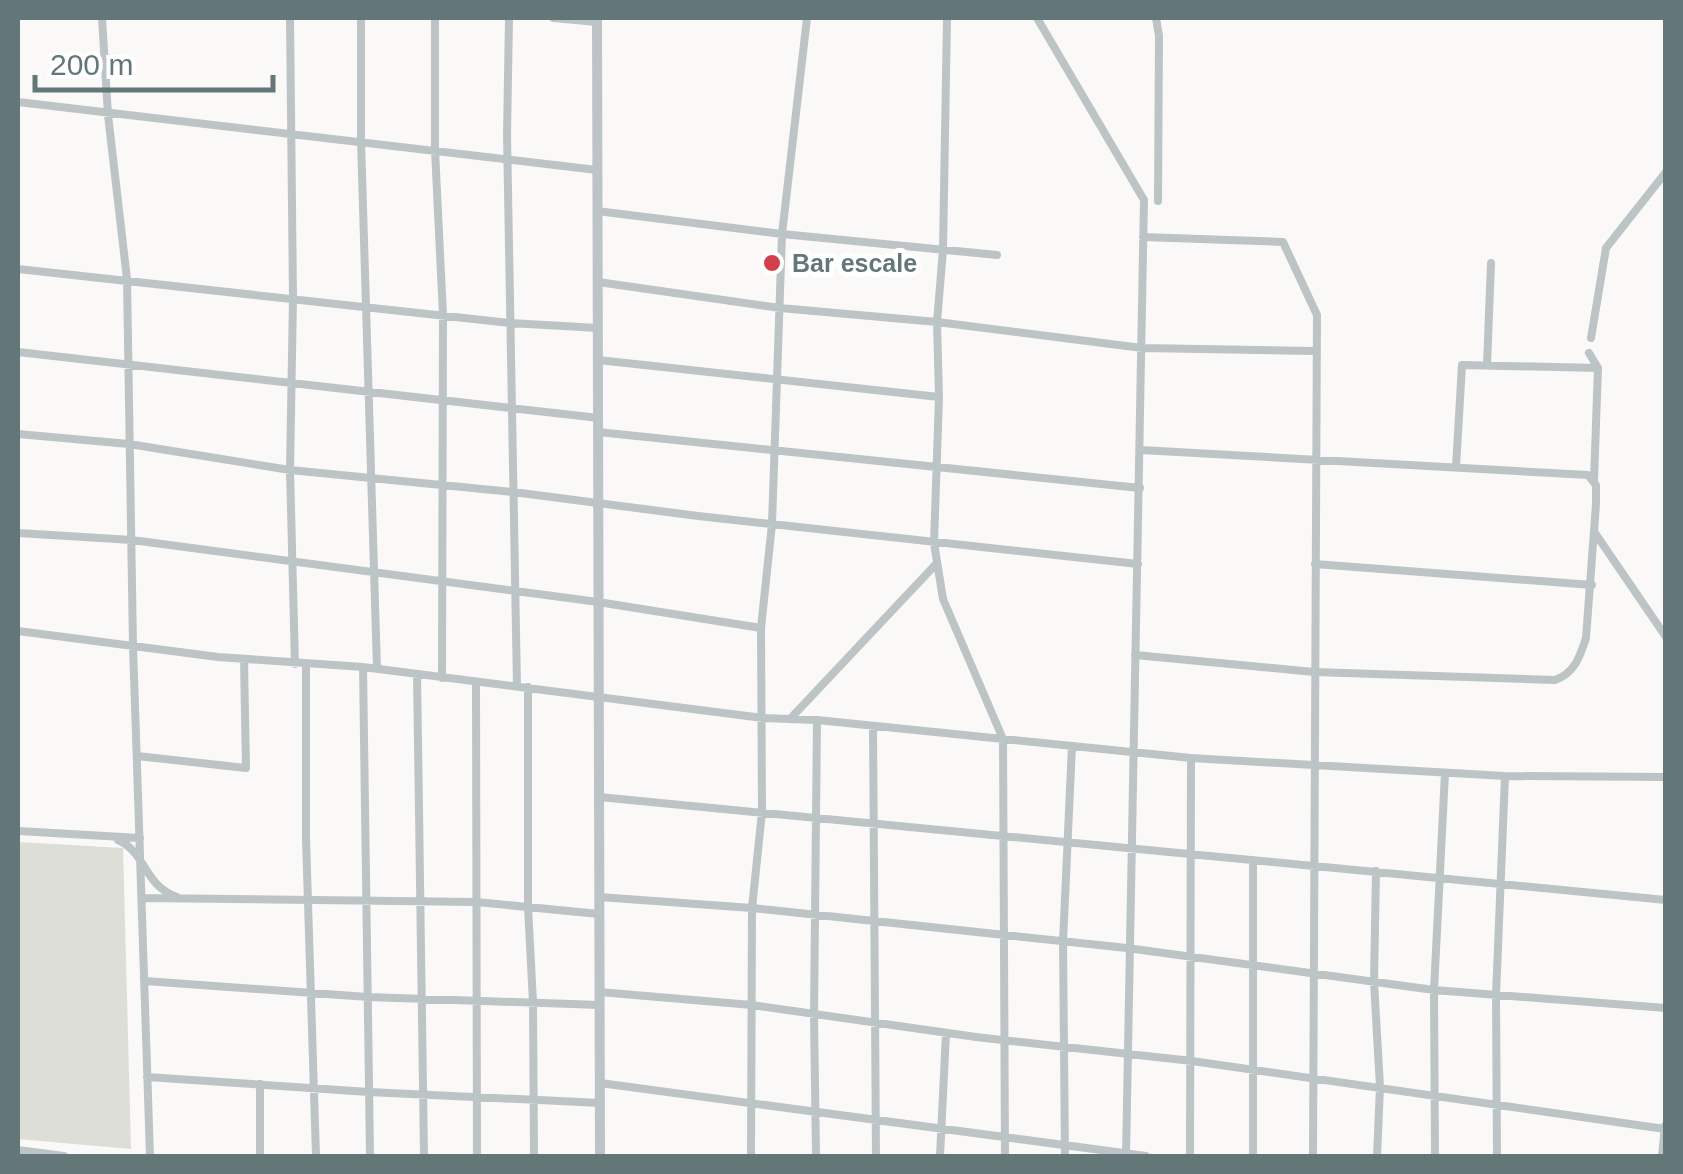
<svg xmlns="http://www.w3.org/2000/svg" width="1683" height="1174" font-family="Helvetica,sans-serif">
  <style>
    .green { fill: #dcded7 }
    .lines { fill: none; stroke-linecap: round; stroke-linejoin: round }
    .minor { stroke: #bdc4c5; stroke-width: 8 }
    .tertiary { stroke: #bdc4c5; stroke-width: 10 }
    .poi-dot { fill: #d1404b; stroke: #fff; stroke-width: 4 }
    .labels { text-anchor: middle; stroke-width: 10; stroke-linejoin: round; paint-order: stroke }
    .poi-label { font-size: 25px; font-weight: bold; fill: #637779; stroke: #fff; text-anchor: start }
  </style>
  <rect width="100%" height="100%" fill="#faf9f8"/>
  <path class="green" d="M18,842l105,6 8,301 -113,-10z"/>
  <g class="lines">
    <path class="minor" d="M102,18l6,97 19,164 6,367 17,510
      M290,18l3,280 -3,172 5,194
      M361,18v123l16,528
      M435,18v132l8,165 -1,363
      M509,18l-2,117 10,551
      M553,18l44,4
      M947,18l-4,232 -6,72 2,75 -5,146 9,56 60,140 2,417
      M1037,18l107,182 -18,956
      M1156,18l3,18 -1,165
      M18,102l579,68
      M597,211l185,23 215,21
      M1143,237l140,5 34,73 -4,841
      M18,269l492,54 88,5
      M598,282l182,26 157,14 205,26 175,3
      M1591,338l15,-90 60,-76
      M18,352l581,66
      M1589,353l9,15 -4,112
      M598,360l341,37
      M1487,365l4,-102
      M598,432l542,56
      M18,434l111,10 161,26 223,22 185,24 440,48
      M1456,467l6,-102 136,3
      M18,533l114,7 466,62 163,26
      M1595,533l71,104
      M1315,564l277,21
      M18,631l200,26 145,10 400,51 54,2 374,38
      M1135,655l179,17 241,8c20,-7 25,-24 31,-42l10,-134v-19l-8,-10 -447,-25
      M306,665v174l10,317
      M363,667l7,489
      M417,674l7,482
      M476,683l1,473
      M528,687v220l5,95 1,154
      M790,719l147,-156
      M873,726l3,430
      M137,756l109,12 -2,-109
      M599,797l1067,103
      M18,831l122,7
      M118,840c29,13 25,45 59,57
      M1253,860v296
      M1376,871l-2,111 6,105 -3,69
      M599,897l153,11 375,40 307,42 232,18
      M143,898l333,4 123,12
      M145,981l223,16 231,8
      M599,992l153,13 224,32 216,24 473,68
      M147,1077l222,15 231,11
      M600,1083l546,73
      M260,1084v72
      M18,1150l46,6
      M751,1156l1,-248 10,-96 -1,-184 11,-104 10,-290 25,-216
      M816,1156l-2,-141 3,-295
      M940,1156l6,-123
      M1065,1156l-2,-214 9,-196
      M1190,1156l1,-398 314,18 161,1
      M1435,1156l-1,-166 11,-217
      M1497,1156l-1,-161 9,-219
      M1662,1156l3,-30"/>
    <path class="tertiary" d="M597,18l3,1138"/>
  </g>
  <circle class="poi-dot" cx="772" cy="263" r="10"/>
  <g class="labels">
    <g class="poi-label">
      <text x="792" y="272">Bar escale</text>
    </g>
  </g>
  <rect width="1683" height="1174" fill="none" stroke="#637779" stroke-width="40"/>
  <path d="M35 75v15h238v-15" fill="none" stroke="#637779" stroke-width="5"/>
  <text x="50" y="75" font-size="30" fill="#637779" stroke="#ffffff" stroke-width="8" paint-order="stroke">200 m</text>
</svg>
